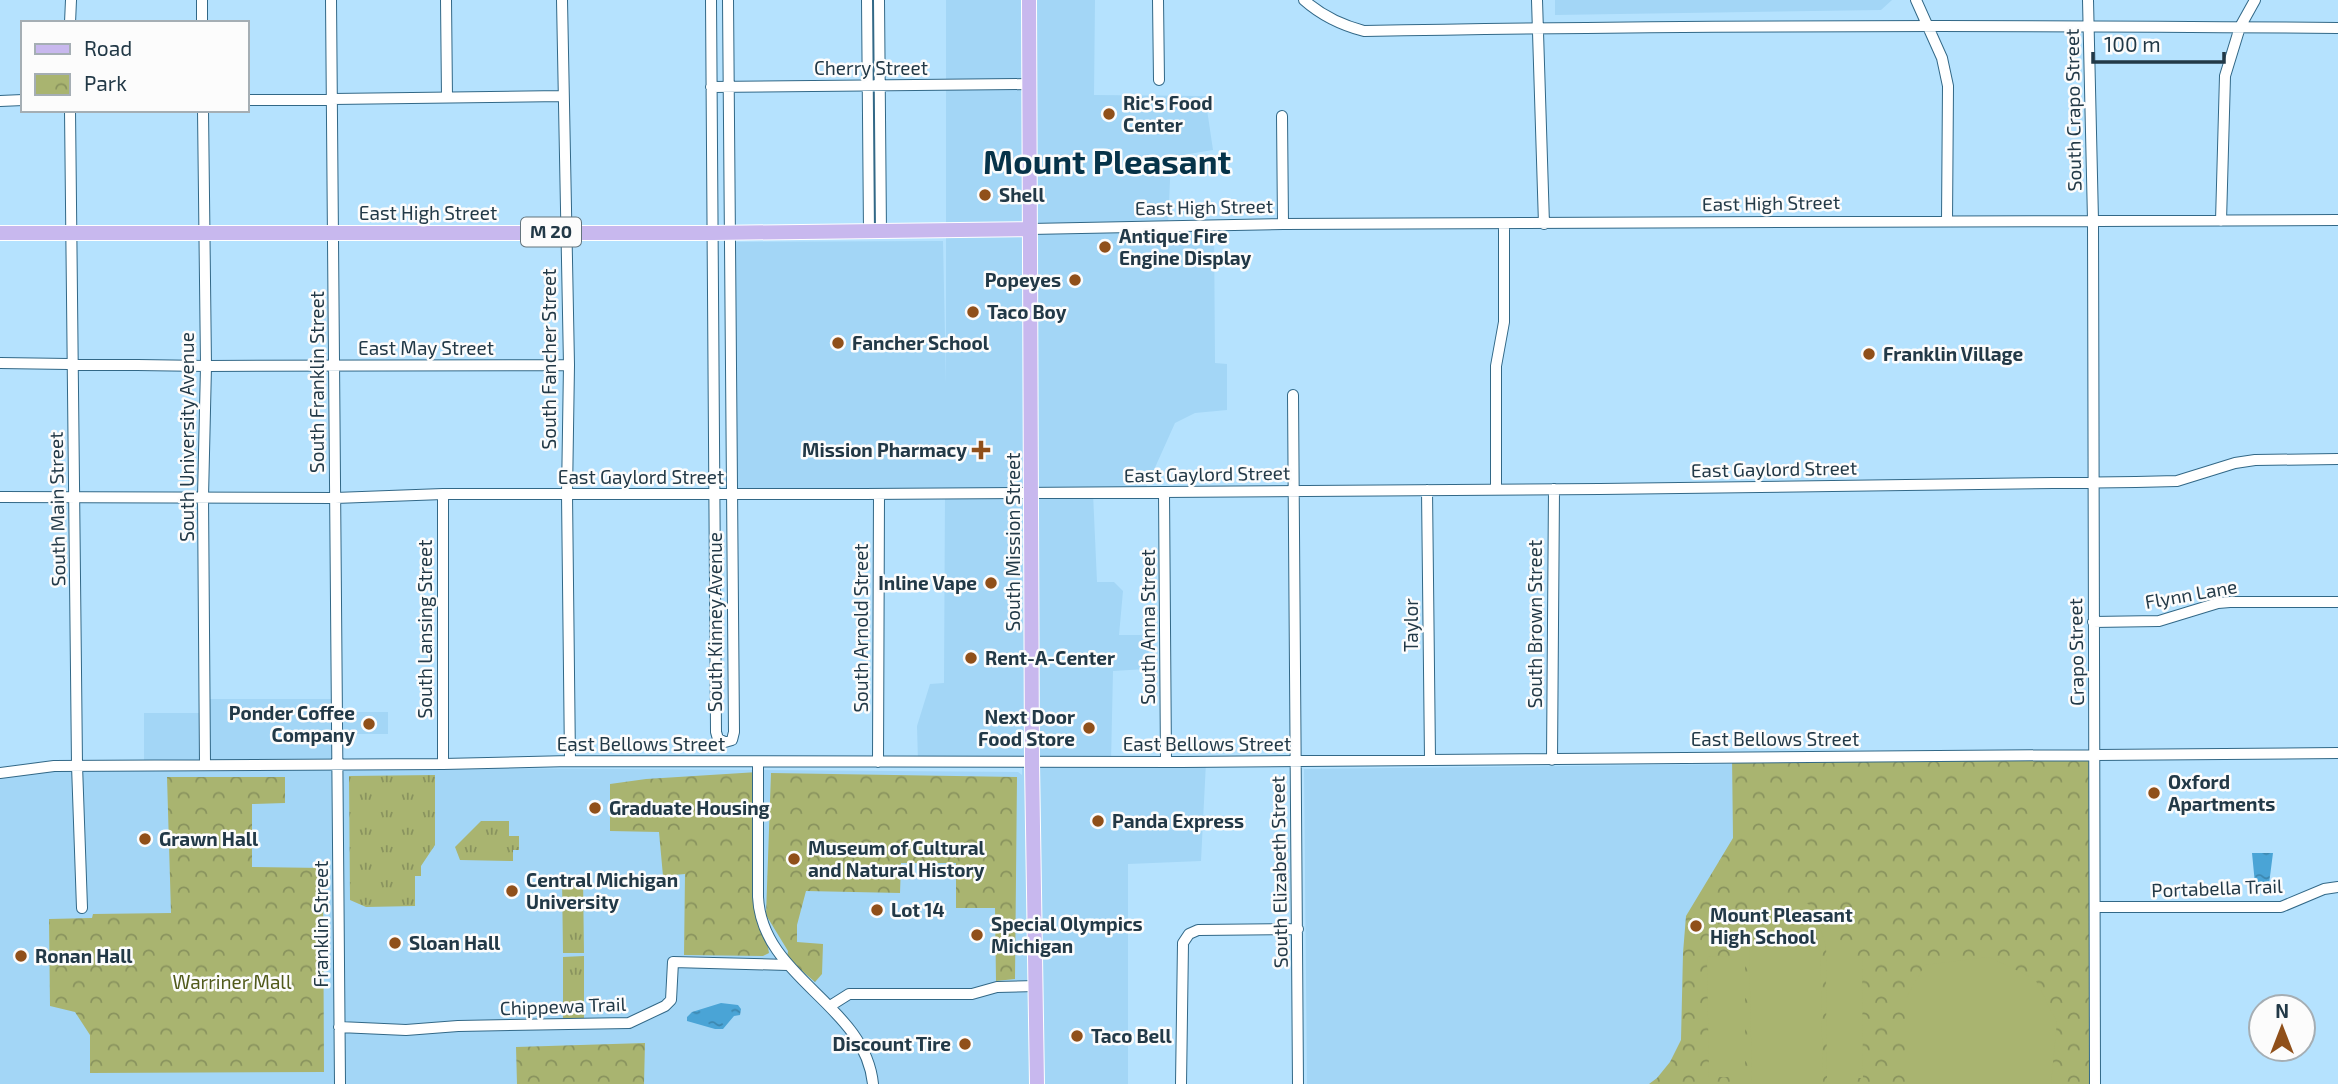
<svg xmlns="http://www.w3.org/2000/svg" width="2338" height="1084" font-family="'Exo 2',sans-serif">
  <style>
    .built { fill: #a3d6f6 }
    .grass { fill: url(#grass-tufts) }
    .park { fill: url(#park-crowns) }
    .garden { fill: #a9b470 }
    .water { fill: url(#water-ripples) }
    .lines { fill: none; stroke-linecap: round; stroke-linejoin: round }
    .minor-casing { stroke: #326887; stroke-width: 12 }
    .major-casing { stroke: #fff; stroke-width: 16 }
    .minor { stroke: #fff; stroke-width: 10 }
    .major { stroke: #c8b8ee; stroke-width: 14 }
    .poi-dot { fill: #90501a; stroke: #fcfcfc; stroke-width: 2.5 }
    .labels { text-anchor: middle; stroke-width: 5; stroke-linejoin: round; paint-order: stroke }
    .shield { fill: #fcfcfc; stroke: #63747d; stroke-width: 2 }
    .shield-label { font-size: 18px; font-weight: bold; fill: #223947 }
    .street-label { font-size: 19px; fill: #223947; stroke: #fcfcfc }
    .poi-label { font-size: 19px; font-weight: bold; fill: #223947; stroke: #fcfcfc; text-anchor: start }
    .park-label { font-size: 19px; fill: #515a1b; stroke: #fcfcfc }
    .town-label { font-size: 33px; font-weight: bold; fill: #063349; stroke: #fcfcfc }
  </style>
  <defs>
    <pattern id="grass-tufts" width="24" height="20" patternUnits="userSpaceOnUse" patternTransform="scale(1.75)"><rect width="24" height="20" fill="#a9b470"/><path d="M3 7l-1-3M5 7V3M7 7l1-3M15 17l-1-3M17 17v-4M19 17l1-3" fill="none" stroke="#89935e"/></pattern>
    <pattern id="park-crowns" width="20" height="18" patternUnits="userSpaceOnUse" patternTransform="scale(1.75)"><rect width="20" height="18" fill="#a9b470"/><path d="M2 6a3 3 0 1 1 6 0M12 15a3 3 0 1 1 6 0" fill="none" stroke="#89935e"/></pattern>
    <pattern id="water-ripples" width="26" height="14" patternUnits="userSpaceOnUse" patternTransform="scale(1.75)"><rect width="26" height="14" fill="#4aa4d6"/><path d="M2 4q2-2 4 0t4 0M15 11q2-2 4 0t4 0" fill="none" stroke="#3d87af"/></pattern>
  </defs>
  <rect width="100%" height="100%" fill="#b5e2fe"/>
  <path class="built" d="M946,0h149l-1,95 111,1 8,54 -42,7 -3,70 46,-1 1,137 12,1v46l-32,3 -20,10 -31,69 -51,1 4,89h17l9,9 -4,44h32l-5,34 -33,2 -2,91h95l-5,99 -73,3v220h-1128v-311l77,-8 941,7 4,3v-10l-104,-3 -1,-36 13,-42 14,-1 1,-189 -213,1 -2,-253 213,-1 3,143z
    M1555,0h337l-11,10 -326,5z
    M205,699h132v13h51v22h-51v30h-193v-51h60z
    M2085,760l1,324h-779l-3,-315z"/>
  <path class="grass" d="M435,775v70l-14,21v10h-6v30l-49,1 -16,-7 -1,-124z
    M481,821h28v15h10v14h-6v11l-53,-1 -5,-13z
    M583,877l1,76h-21l-1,-75z
    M584,956v63h-21v-62z"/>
  <path class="park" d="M2095,753v331h-446l8,-6 13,-16 11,-22 2,-87 3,-37 47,-78 -1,-82z
    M758,772l-1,114 12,67 -6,3 -79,-1 1,-81 -22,2 -4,-44 -49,-1v-47l36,-5z
    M771,773l246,4 -2,202 -19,2 -1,-73h-39v-45h-55l-1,30 -94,-2 -9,34v17l26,2 -1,30 -7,8 -28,-24 1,-7 -22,-36z
    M167,777h118v26l-33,1v63l71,1 1,204 -234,1v-38l-15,-23 -25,-6 -1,-87 43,-1 1,-4 78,-1z
    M645,1043l-1,41h-127l-1,-37z"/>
  <path class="garden" d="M1783,899h12l13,5 19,14h12v39h23l1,121h-22v6h-14c0,-32 -1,-65 -1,-97 0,-14 2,-30 -1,-44 -9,-46 -71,-43 -80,7v134h-13v-7h-23l-2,-120 24,-1v-21h4c9,-22 25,-33 48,-36z
    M1749,944h71l3,140h-71z
    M1989,957l46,22 22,43 -6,62h-145v-86l19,-33z"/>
  <path class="water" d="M2252,853h21l-4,31h-14z
    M721,1003l17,2 3,4 -1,6 -6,1 -11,13h-8l-28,-8v-4l5,-5z"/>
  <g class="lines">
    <g class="minor-casing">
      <path id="minor" d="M202,0v23
        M331,0l9,1084
        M446,0l1,97
        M562,0l7,365 -2,129 3,267
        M711,0l5,732 2,7 7,3 7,-2 2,-8 -6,-732
        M867,0l2,232
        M879,0l2,232
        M1158,0l1,80
        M1304,0c18,16 37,25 60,31 325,-6 649,-6 974,-3
        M1537,0l7,224
        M1916,0l26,58 6,28 -1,135
        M2088,0l5,220 2,864
        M70,23l1,-23
        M711,87l319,-3
        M247,100l315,-4
        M0,101l23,-1
        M70,110l7,655 5,143
        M203,110l3,256 -3,131 2,267
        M1282,116l1,108
        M2221,221l4,-145 15,-49 15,-27
        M1030,229l253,-5 1055,-4
        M0,363l206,3 363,-1
        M1293,395l5,689
        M1496,489v-123l8,-44v-98
        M1427,490l3,269
        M1164,492l2,270
        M443,494v270
        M0,497l335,1 108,-4h421l736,-5 536,-7 41,-1 58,-18 20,-3 83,-1
        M2093,622l66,-1 59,-18 12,-1h108
        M1552,760l2,-271
        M758,762v135c4,82 107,107 115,187
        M878,762l1,-268
        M0,773l54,-7 389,-2 127,-3 611,1 1157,-9
        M2095,907h186l43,-18 14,-2
        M830,1006l19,-12h123l25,-7 39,-1
        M339,1027l67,3 52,-4 171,-3 36,-17 6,-6 2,-38 115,3
        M1181,1084l2,-141 6,-9 9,-4 100,-1"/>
    </g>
    <g class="major-casing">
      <path id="major" d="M1029,0l3,763 5,321
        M0,233h713l317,-4"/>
    </g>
    <use href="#minor" class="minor"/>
    <use href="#major" class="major"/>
  </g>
  <g class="poi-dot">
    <circle cx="1109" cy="114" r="7"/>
    <circle cx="985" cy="195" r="7"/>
    <circle cx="1105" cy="247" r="7"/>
    <circle cx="1075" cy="280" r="7"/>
    <circle cx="973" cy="312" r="7"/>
    <circle cx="838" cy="343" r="7"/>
    <circle cx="1869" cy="354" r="7"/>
    <path d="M977.5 439.5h7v7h7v7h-7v7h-7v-7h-7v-7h7z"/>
    <circle cx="991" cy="583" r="7"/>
    <circle cx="971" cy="658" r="7"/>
    <circle cx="369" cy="724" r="7"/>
    <circle cx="1089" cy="728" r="7"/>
    <circle cx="2154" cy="793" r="7"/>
    <circle cx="595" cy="808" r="7"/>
    <circle cx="1098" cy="821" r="7"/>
    <circle cx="145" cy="839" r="7"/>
    <circle cx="794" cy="859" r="7"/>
    <circle cx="512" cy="891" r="7"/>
    <circle cx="877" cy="910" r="7"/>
    <circle cx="1696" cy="926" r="7"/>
    <circle cx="977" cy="935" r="7"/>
    <circle cx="395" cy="943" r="7"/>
    <circle cx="21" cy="956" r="7"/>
    <circle cx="1077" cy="1036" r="7"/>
    <circle cx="965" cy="1044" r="7"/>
  </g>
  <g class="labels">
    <rect class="shield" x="521" y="217.5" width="60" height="29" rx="5"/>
    <g class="shield-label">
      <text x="551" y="238">M 20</text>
    </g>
    <g class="street-label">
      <text x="871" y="75">Cherry Street</text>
      <text transform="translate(2073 110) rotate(-91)" y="7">South Crapo Street</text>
      <text transform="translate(1771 203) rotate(-1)" y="7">East High Street</text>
      <text transform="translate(1204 207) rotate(-1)" y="7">East High Street</text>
      <text x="428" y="220">East High Street</text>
      <text x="426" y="355">East May Street</text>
      <text transform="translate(549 359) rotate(-90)" y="7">South Fancher Street</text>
      <text transform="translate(317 382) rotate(-90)" y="7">South Franklin Street</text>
      <text transform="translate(187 437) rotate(-90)" y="7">South University Avenue</text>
      <text transform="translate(1774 469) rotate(-1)" y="7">East Gaylord Street</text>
      <text transform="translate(1207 474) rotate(-1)" y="7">East Gaylord Street</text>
      <text x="641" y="484">East Gaylord Street</text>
      <text transform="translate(57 509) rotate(-91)" y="7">South Main Street</text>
      <text transform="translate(1013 542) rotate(-90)" y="7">South Mission Street</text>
      <text transform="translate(2191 594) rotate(-10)" y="7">Flynn Lane</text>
      <text transform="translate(715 622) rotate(-90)" y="7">South Kinney Avenue</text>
      <text transform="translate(1535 624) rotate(-90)" y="7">South Brown Street</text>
      <text transform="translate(1411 625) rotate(-90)" y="7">Taylor</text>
      <text transform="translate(1148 627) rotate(-90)" y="7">South Anna Street</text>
      <text transform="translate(861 628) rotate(-90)" y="7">South Arnold Street</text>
      <text transform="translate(425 629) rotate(-90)" y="7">South Lansing Street</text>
      <text transform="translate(2076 652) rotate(-91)" y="7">Crapo Street</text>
      <text x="1775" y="746">East Bellows Street</text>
      <text x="641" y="751">East Bellows Street</text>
      <text x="1207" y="751">East Bellows Street</text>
      <text transform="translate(1279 872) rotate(-91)" y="7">South Elizabeth Street</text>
      <text transform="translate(2217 888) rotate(-2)" y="7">Portabella Trail</text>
      <text transform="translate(321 924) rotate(-90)" y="7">Franklin Street</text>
      <text transform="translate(563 1006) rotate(-2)" y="7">Chippewa Trail</text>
    </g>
    <g class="poi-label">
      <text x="1123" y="110">Ric's Food<tspan x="1123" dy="22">Center</tspan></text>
      <text x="999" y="202">Shell</text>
      <text x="1119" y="243">Antique Fire<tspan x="1119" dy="22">Engine Display</tspan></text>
      <text x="1061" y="287" text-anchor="end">Popeyes</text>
      <text x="987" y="319">Taco Boy</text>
      <text x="852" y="350">Fancher School</text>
      <text x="1883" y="361">Franklin Village</text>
      <text x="967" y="457" text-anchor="end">Mission Pharmacy</text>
      <text x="977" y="590" text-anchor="end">Inline Vape</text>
      <text x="985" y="665">Rent-A-Center</text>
      <text x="355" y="720" text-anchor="end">Ponder Coffee<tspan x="355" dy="22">Company</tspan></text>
      <text x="1075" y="724" text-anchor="end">Next Door<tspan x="1075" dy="22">Food Store</tspan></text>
      <text x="2168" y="789">Oxford<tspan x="2168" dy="22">Apartments</tspan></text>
      <text x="609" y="815">Graduate Housing</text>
      <text x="1112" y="828">Panda Express</text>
      <text x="159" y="846">Grawn Hall</text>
      <text x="808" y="855">Museum of Cultural<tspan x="808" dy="22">and Natural History</tspan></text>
      <text x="526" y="887">Central Michigan<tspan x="526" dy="22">University</tspan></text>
      <text x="891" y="917">Lot 14</text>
      <text x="1710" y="922">Mount Pleasant<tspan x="1710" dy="22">High School</tspan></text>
      <text x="991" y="931">Special Olympics<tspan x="991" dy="22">Michigan</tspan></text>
      <text x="409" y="950">Sloan Hall</text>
      <text x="35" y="963">Ronan Hall</text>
      <text x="1091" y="1043">Taco Bell</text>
      <text x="951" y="1051" text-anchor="end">Discount Tire</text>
    </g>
    <g class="park-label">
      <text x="232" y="989">Warriner Mall</text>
    </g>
    <g class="town-label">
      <text x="1107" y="174">Mount Pleasant</text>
    </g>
  </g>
  <rect x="21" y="21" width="228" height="91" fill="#fcfcfc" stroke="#a5aeb4" stroke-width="2"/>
  <rect x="35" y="44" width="35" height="10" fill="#c8b8ee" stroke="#a5aeb4" stroke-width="2"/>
  <text x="84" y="56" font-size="21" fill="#223947">Road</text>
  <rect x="35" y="74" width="35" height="21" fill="url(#park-crowns)" stroke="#a5aeb4" stroke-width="2"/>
  <text x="84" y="91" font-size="21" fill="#223947">Park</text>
  <g transform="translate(2282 1028)"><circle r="33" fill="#fcfcfc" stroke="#a5aeb4" stroke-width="2"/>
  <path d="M0-5L12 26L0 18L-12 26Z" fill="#90501a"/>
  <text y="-10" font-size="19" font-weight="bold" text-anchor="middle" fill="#223947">N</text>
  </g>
  <path d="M2093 52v10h131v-10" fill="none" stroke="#223947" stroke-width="3.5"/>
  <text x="2104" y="52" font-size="21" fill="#223947" stroke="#fcfcfc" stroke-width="5" paint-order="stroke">100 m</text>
</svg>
